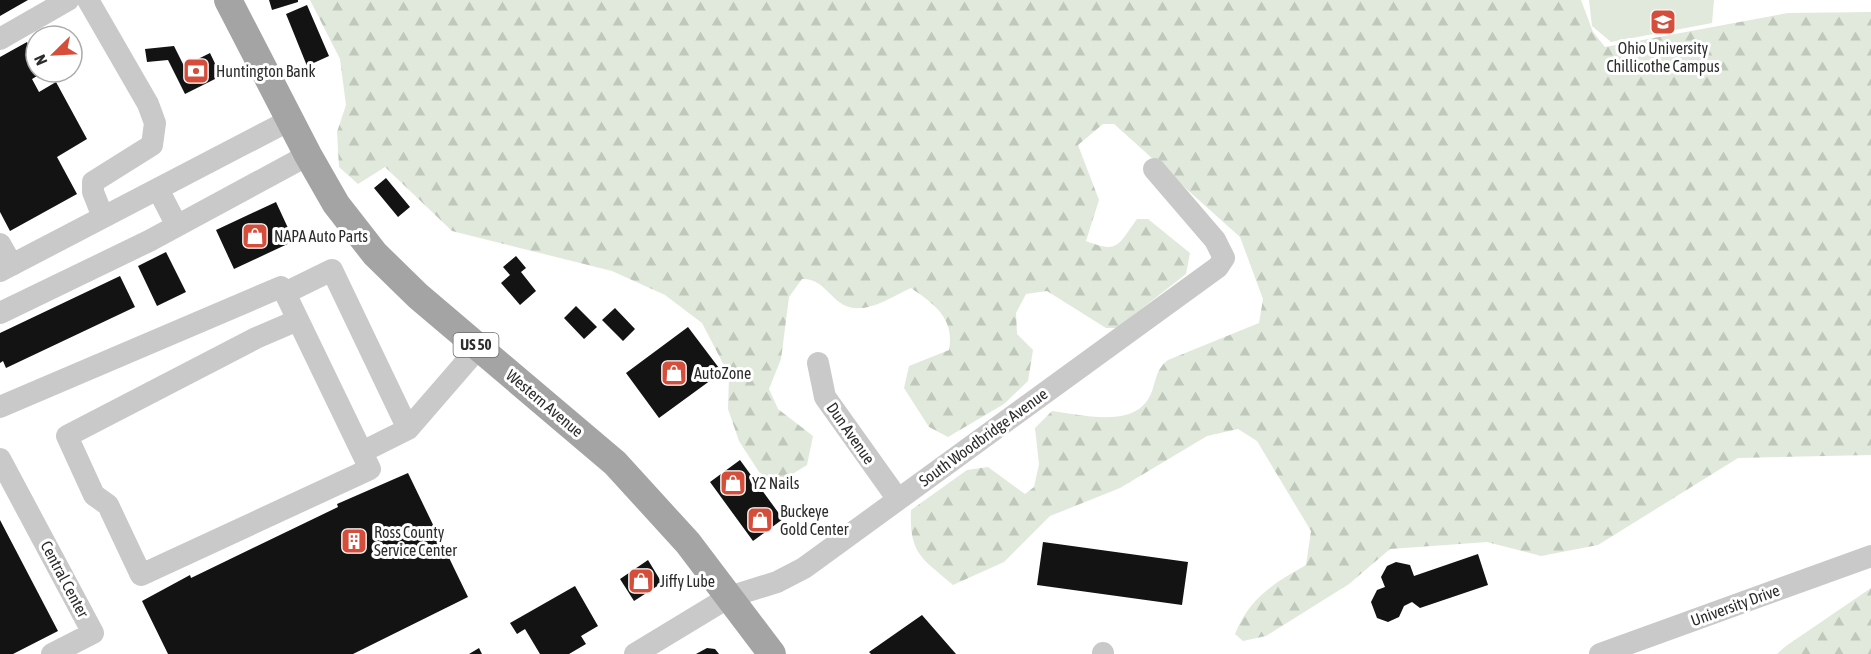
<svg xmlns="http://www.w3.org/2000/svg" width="1871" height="654" font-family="'Asap Condensed',sans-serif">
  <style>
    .green { fill: #e0e9db }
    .forest { fill: url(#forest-firs) }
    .building { fill: #131313 }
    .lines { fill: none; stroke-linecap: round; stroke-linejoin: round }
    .minor { stroke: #c9c9c9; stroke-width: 22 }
    .major { stroke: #a4a4a4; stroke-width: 28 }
    .labels { text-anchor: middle; stroke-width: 6; stroke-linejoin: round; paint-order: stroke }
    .shield { fill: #fff; stroke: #6b6b6b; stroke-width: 1.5 }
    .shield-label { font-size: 15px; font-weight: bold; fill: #2c2c2c }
    .poi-label { font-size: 16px; fill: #2c2c2c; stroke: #fff; text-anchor: start }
    .street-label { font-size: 16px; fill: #2c2c2c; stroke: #fff }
  </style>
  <defs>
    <pattern id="forest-firs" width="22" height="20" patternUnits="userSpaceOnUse" patternTransform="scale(1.5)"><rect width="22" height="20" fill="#e0e9db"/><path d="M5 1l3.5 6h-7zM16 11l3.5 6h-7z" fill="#c0c8bc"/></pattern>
  </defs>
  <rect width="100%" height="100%" fill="#fff"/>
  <path class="green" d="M1589,0h125l-2,23 -101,19 -19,-16z"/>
  <path class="forest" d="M310,0h1271l12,32 12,15 183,-34 83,-1v443l-133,3 -140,87 -57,11 -54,-14 -97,7 -41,35 -83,52 -23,5 -8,-7c15,-37 38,-50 71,-69l5,-34 -54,-90 -19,-12 -31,7 -87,52 -70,28 -46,46 -51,23c-31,-27 -44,-31 -42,-75l56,-40 21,-3 37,27 9,-7 5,-23 -4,-36 17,-17c27,3 75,17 95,-10 10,-14 6,-30 21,-41l91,-37 4,-24 -23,-62 -126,-113h-11l-25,21 21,55 -13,41c33,13 32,4 51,-22h11l42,34 -4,21 -69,54h-11l-59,-37 -21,3 -10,19 1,21 16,16 -5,31 -24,23 -56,33 -19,-10 -25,-39 5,-22 40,-16c6,-32 -15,-46 -38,-62 -18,8 -42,25 -62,19 -19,-6 -25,-29 -47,-28l-13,18 -8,62 -12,30 9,20 35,27 -6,29 -29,18 -19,-11 -20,-31 -11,-32 1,-34 -27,-52 -37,-28 -53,-24 -160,-40 -67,-64 -27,17 -19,-17 -2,-35 9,-27 -6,-46z
    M1871,588v66h-94l9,-8z"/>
  <path class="building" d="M0,0h28l-28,16z
    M269,0h29v2l-26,8z
    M307,5l22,51 -22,10 -21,-52z
    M27,42l9,17v13h8l-12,7 7,13 17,-10 31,57 -30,18 20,37 -67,37 -10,-19v-155z
    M174,46l10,20 26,-13 11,23 -36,18 -17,-34 -21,2 -2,-13z
    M386,178l24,29 -12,10 -24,-29z
    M276,202l18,39 -60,28 -18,-39z
    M166,252l20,40 -29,14 -19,-40z
    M516,256l10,12 -5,4 15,19 -16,14 -19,-22 9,-8 -7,-8z
    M120,276l15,31 -129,61 -3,-7 -3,2v-30z
    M576,306l21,21 -13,12 -20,-21z
    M615,308l20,21 -12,12 -21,-21z
    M688,327l34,45 -63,46 -33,-45z
    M740,460l43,59 -30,22 -43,-59z
    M408,473l60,124 -115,57h-185l-26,-53 48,-26 1,3 147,-71 -1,-3z
    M0,520l58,111 -45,23h-13z
    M1043,542l145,20 -6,43 -145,-20z
    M1478,554l10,31 -68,23 -8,-6 -8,4 -5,11 -11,5 -11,-4 -6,-16 6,-12 8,-3 -4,-10 6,-11 9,-4 14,3 4,11z
    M648,560l14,23 -28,18 -14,-22z
    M575,586l23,40 -17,10 5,8 -17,10h-29l-15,-25 -8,5 -7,-11z
    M922,615l34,39h-85l-2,-2z
    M479,648l3,6h-13z
    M707,648l8,1 4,5h-23z"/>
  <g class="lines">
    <path class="minor" d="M88,0l60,104 7,19 -3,22 -59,37v10l10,25
      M0,39l68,-39
      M158,189l19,37
      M0,244l12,21
      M0,271l290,-151
      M0,313l149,-72 159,-86
      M298,320l-42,18 -189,98 27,59 14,10 33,70 229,-106 -85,-176 47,-23 76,159 71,-82
      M818,363l7,34 72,101
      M0,407l281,-120 4,6
      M362,452l46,-23
      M0,459l93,174 -41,21
      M635,654l94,-57 48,-15 27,-14 414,-301 6,-9 -9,-18 -61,-71
      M1103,654v-1
      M1600,654l271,-98"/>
    <path class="major" d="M228,0l80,155 28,49 39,50 43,42 197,167 73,80 84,111"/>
  </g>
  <defs>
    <g id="university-square" transform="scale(1.35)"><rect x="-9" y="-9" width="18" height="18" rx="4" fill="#d54e3c" stroke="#fff"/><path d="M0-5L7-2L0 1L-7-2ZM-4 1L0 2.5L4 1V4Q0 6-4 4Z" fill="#fff"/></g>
    <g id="bank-square" transform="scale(1.35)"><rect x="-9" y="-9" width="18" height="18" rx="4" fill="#d54e3c" stroke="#fff"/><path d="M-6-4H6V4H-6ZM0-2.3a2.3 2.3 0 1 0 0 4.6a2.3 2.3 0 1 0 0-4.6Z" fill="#fff"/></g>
    <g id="shop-square" transform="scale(1.35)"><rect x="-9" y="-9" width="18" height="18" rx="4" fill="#d54e3c" stroke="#fff"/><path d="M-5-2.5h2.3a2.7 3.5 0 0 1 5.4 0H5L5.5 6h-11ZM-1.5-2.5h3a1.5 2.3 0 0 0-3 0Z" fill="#fff"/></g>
    <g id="building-square" transform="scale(1.35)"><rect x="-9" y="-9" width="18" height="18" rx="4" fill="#d54e3c" stroke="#fff"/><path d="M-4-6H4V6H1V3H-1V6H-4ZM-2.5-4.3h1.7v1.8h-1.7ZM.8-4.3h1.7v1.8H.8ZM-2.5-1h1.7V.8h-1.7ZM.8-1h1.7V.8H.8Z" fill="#fff"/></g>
  </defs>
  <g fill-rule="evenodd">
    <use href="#university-square" x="1663" y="22"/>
    <use href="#bank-square" x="196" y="71"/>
    <use href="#shop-square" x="255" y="236"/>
    <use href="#shop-square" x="674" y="373"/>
    <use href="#shop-square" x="733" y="483"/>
    <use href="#shop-square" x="760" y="520"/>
    <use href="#building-square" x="354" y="541"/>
    <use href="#shop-square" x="641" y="581"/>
  </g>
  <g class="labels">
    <rect class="shield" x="453.5" y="333" width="45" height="24" rx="4.5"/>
    <g class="shield-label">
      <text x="476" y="350">US 50</text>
    </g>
    <g class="poi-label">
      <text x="1663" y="54" text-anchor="middle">Ohio University<tspan x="1663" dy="18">Chillicothe Campus</tspan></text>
      <text x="216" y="77">Huntington Bank</text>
      <text x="274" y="242">NAPA Auto Parts</text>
      <text x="694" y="379">AutoZone</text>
      <text x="752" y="489">Y2 Nails</text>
      <text x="780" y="517">Buckeye<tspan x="780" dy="18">Gold Center</tspan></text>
      <text x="374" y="538">Ross County<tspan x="374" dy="18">Service Center</tspan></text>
      <text x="660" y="587">Jiffy Lube</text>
    </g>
    <g class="street-label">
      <text transform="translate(545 403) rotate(40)" y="6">Western Avenue</text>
      <text transform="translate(851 433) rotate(55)" y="6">Dun Avenue</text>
      <text transform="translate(983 437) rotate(-36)" y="6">South Woodbridge Avenue</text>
      <text transform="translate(65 579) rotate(62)" y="6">Central Center</text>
      <text transform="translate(1735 605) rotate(-20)" y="6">University Drive</text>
    </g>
  </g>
  <g transform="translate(54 54) rotate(246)"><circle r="28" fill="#ffffff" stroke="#ababab" stroke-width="1.5"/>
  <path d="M0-4.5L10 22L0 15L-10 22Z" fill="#d54e3c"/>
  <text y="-9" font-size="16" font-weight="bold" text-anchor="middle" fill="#2c2c2c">N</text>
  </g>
</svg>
